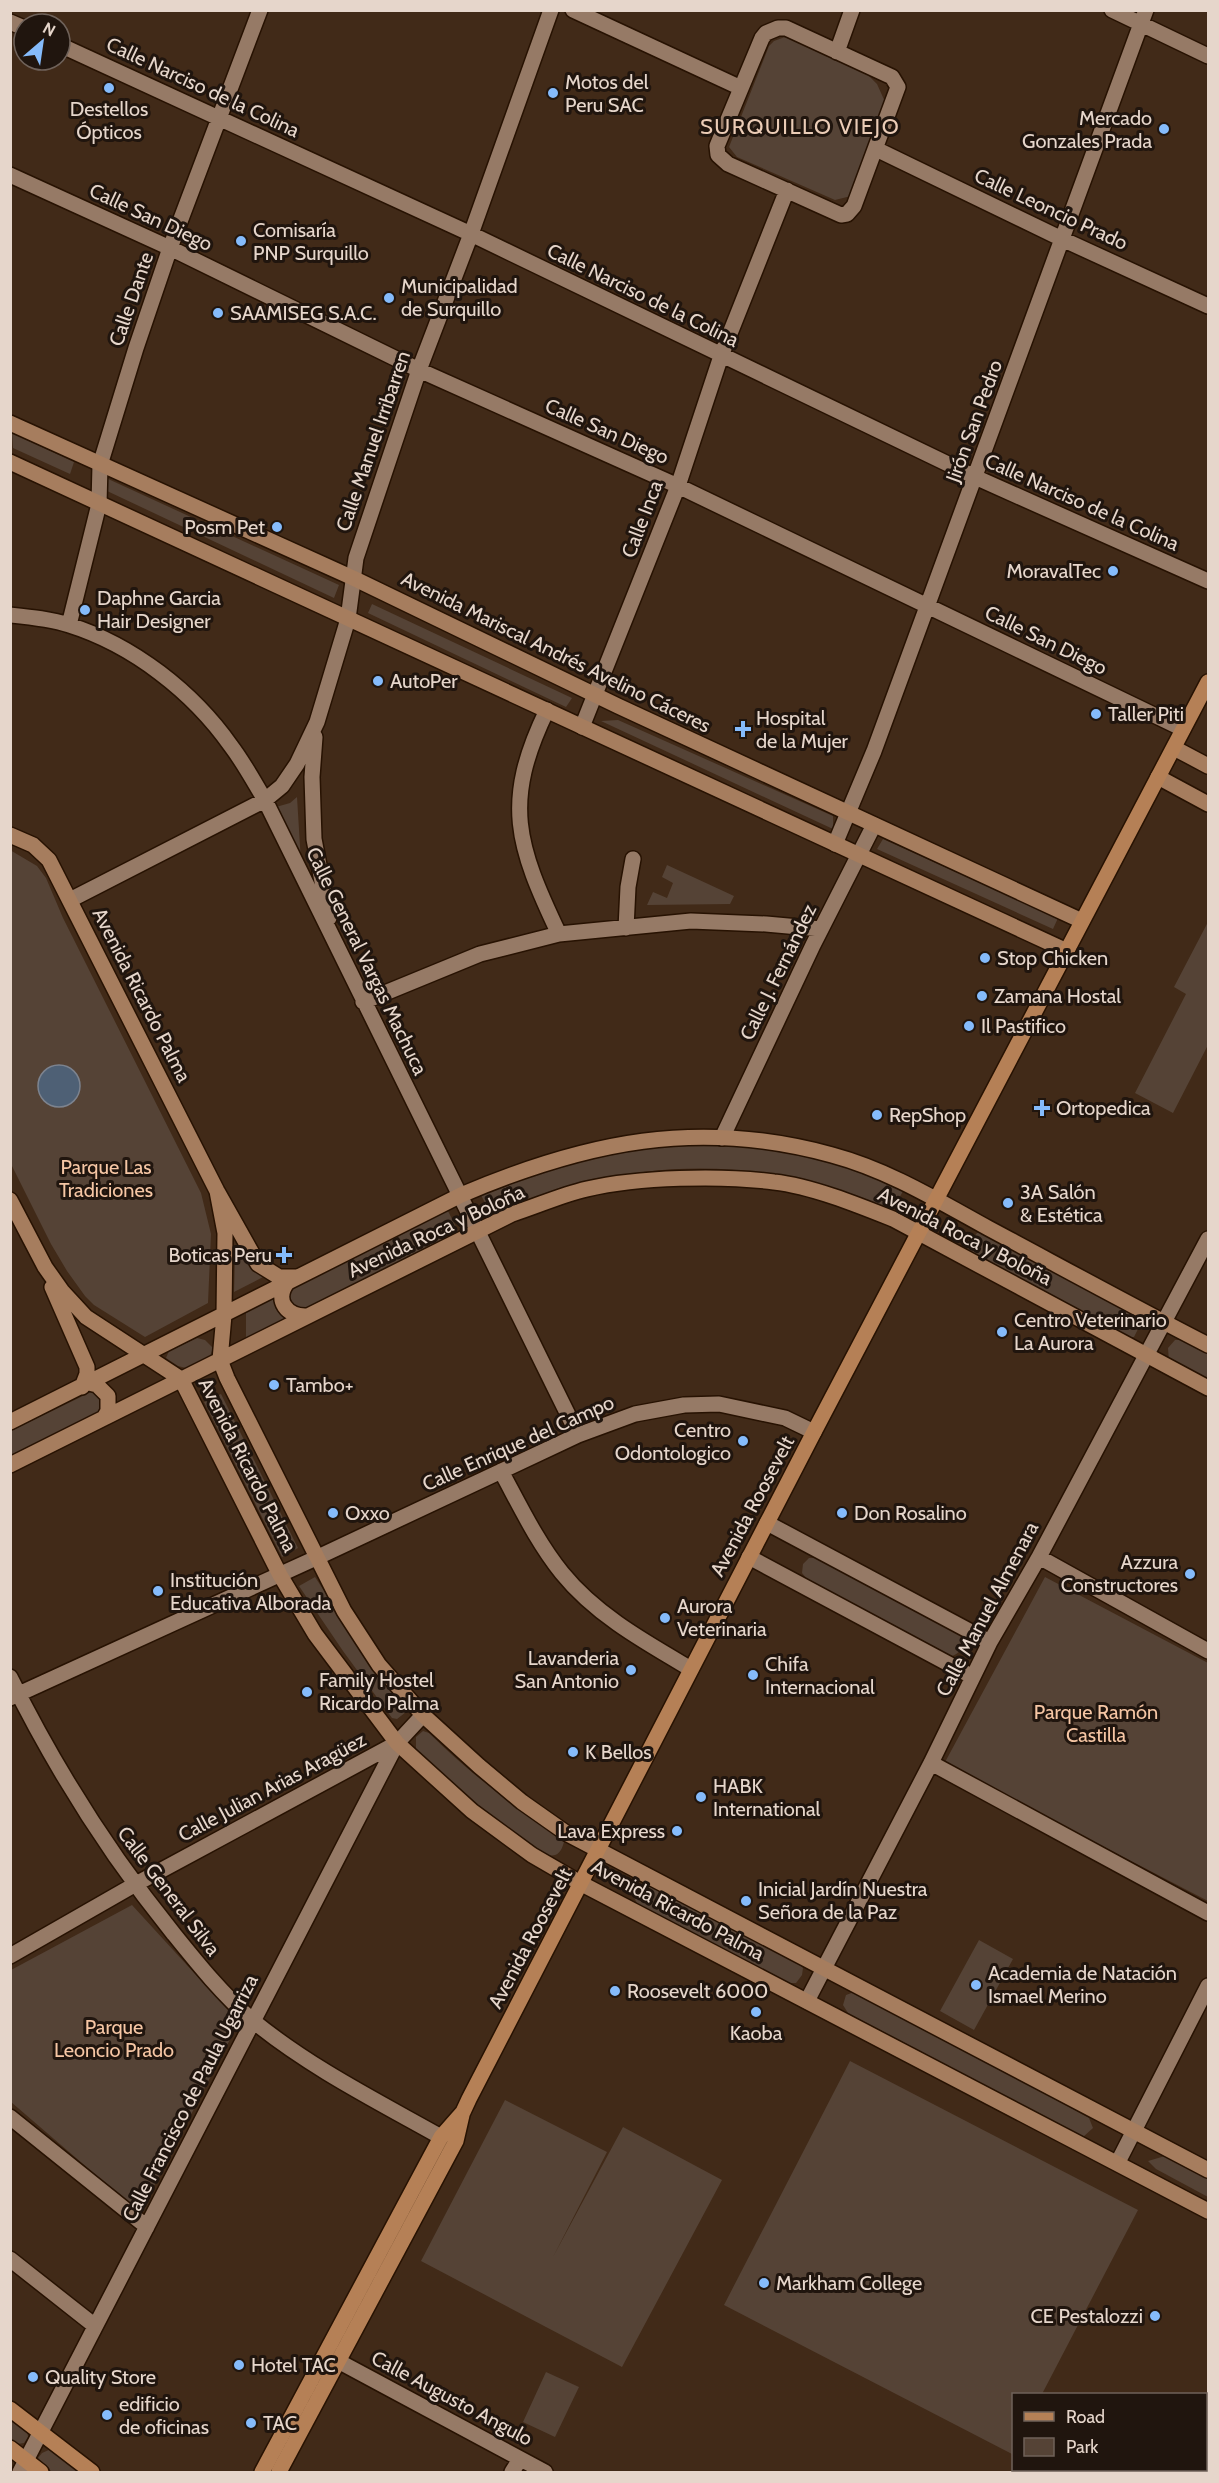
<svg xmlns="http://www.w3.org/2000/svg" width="1219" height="2483" font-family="Cabin,sans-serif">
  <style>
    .green { fill: #554336 }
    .water { fill: #4e6075; stroke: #7c838f; stroke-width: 1.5 }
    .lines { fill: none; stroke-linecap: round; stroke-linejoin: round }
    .street-casing { stroke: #271202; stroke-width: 18 }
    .secondary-casing { stroke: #271202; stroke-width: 18 }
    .primary-casing { stroke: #271202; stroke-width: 18 }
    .street { stroke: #967a66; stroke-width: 15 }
    .secondary { stroke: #a67d5e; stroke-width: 15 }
    .primary { stroke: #b58056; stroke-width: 15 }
    .poi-dot { fill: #85bbfb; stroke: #20150e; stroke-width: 2 }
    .labels { text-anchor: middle; stroke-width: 6; stroke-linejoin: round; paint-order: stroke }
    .poi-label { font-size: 20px; fill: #e6d6cb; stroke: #20150e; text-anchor: start }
    .street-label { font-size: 20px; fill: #e6d6cb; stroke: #20150e }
    .park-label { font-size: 20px; fill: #f6c6a4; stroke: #20150e }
    .quarter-label { font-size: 22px; letter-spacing: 1.5px; fill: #ebccb6; stroke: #20150e }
  </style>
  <rect width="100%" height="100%" fill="#412a18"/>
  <path class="green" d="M785,37l9,2 72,34 11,11 9,20 -35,92 -16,4 -98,-43 -8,-10 40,-101 5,-5z
    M12,433l62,29 -4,12 -57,-26z
    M106,478l233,107 -5,13 -229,-108z
    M372,604l200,94 -6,9 -198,-94z
    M618,720l215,96v13l-232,-108z
    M297,797l4,65 -25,-55 14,-4z
    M883,839l175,79 -5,11 -176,-80z
    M10,850l27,16 9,12 17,40 138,275 10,41 -3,69 -63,34 -51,-32 -9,-9 -18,-25 -16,-27 -40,-80z
    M667,865l67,31 -4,8 -83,1 6,-13 14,6 6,-15 -11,-6z
    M1208,922v123l-35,68 -38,-20 51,-99 -12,-7z
    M692,1144c29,1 59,1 88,6 43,8 84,22 124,39l-12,23c-35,-11 -70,-25 -105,-34 -56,-14 -136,-12 -191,3 -35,10 -70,24 -104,36l-12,-24 35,-15 118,-31z
    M447,1209l12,24 -157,78 -14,-7 2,-16z
    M977,1233h8l151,81 4,11 -6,12 -11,1 -153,-81 -3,-11z
    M240,1249l25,27 -31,16 1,-37z
    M277,1295l12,23 -43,23v-28z
    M197,1338l8,2 8,8 -3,9 -20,12 -12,-3 -12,-8 3,-7z
    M1175,1340h9l24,13v29l-39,-20 -1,-14z
    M95,1390h5l2,20 -91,45v-24z
    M221,1394l77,154 -16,9 -78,-155z
    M809,1558h7l143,76c7,9 4,18 -7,22l-145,-77 -5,-6 1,-9z
    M315,1577l42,64 49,64v7l-9,7 -5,-1 -49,-67 -44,-65z
    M1045,1577l163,86v238l-264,-137z
    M423,1731l6,2c40,40 84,73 132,103l3,6c-4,15 -11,16 -24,10l-75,-55 -49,-47v-13z
    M640,1884l11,1 148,78 4,5 -1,7 -6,8h-6l-152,-78 -6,-11z
    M132,1905l107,117 -99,191 -129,-111v-132z
    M979,1940l34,19 -39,71 -34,-19z
    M857,1991l232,127 4,10 -10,9 -235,-124 -5,-8 3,-10z
    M850,2061l288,149 -96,184h-28v56l-2,4 -288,-149z
    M505,2100l102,52 -54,105 70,-130 99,53 -100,187 -201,-106z
    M1165,2156l43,23v18l-52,-28 -8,-8z
    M546,2372l33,15 -24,50 -32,-15z
    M10,2416l17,14 1,7 -4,6 -7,1 -6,-5z
    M51,2449l31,23h-30l-14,-14 4,-5z"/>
  <path class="water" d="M38 1086a21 21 0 1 1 42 0a21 21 0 1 1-42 0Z"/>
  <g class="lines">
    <g class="street-casing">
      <path id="street" d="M573,10l168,78
        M1112,10l96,46
        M10,22l14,6
        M778,28h8l106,49 6,10 -44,119 -7,8 -6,1 -113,-51 -10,-9 -1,-9 45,-108 4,-5z
        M60,45l411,189 504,243 233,104
        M837,52l15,-42
        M876,149l186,90 146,67
        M10,175l160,73 249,122 259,116 505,243
        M10,615c20,2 41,4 59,10 64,20 124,67 162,121 13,17 23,36 34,54l313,635
        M69,625l30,-121 1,-39 36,-117 34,-100 90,-238
        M547,710c-45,93 -30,135 12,224
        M582,727l96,-241 43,-130 66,-166
        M315,737l-3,40 2,62 15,79
        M835,844l39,-93 272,-741
        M70,900l195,-100 17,-14 15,-22 20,-42 31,-103 8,-61 63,-188 52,-136 80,-224
        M626,928l2,-41 5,-28
        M363,1002l117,-48 79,-20 132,-13 75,3 55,5
        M722,1138l91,-193 61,-120
        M501,1471c19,35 36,71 61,102 34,42 83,69 129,96
        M767,1523l223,119
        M749,1557l224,120
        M1039,1557l169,94
        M10,1677c45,91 100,178 163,256 25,31 49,61 79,87 57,47 125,81 189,117
        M10,1698l306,-140 262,-123 57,-21 49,-9 35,-1 66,14 29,14
        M931,1763l277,150
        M10,1956l124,-71 263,-142
        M807,2001l124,-238 59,-121 49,-85 169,-318
        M10,2117l137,110
        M1118,2162l90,-176
        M10,2259l85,67
        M338,2361l207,111
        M20,2472l377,-729 26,-28
        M512,2472l8,-13"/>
    </g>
    <g class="secondary-casing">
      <path id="secondary" d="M10,423l343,155 265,128 464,215
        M10,462l1057,489
        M1174,748l34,18
        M1158,777l50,27
        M10,835l23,10 16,15 168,331 41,73 21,13h17
        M217,1191l8,42 -1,82 -4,45 7,18 117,233 35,54 44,50 56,51 43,36 44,31 642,337
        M10,1200l35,67 17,24 24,26 95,62 99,196 35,59 82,109 75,68 60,44 50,29 626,327
        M287,1283c-13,17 0,34 20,33
        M52,1287l35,80v7l-5,13
        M89,1383l8,2 11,11v15l-4,7
        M10,1422l451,-227c124,-53 237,-77 371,-40 56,15 105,45 156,73 73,39 146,79 220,117
        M10,1465l502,-251c25,-8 49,-19 75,-25 51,-12 134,-14 187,-7 37,4 84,23 119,37l315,169"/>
    </g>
    <g class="primary-casing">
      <path id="primary" d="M10,2409l82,63
        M10,2448l31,24
        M262,2472l179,-335 22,-25 6,-13 345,-667 394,-750
        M279,2472l177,-331 6,-26"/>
    </g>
    <use href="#street" class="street"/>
    <use href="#secondary" class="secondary"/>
    <use href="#primary" class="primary"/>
  </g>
  <g class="poi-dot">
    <circle cx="109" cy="88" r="6"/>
    <circle cx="553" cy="93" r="6"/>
    <circle cx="1164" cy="129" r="6"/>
    <circle cx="241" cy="241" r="6"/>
    <circle cx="389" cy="298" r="6"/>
    <circle cx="218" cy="313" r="6"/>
    <circle cx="277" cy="527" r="6"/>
    <circle cx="1113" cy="571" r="6"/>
    <circle cx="85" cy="610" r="6"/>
    <circle cx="378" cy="681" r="6"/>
    <circle cx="1096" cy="714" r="6"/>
    <path d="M740 720h6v6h6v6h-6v6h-6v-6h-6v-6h6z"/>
    <circle cx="985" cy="958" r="6"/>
    <circle cx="982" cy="996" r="6"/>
    <circle cx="969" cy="1026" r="6"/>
    <path d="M1039 1099h6v6h6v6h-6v6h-6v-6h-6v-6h6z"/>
    <circle cx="877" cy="1115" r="6"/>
    <circle cx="1008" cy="1203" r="6"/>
    <path d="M281 1246h6v6h6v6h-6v6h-6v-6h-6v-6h6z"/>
    <circle cx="1002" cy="1332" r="6"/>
    <circle cx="274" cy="1385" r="6"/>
    <circle cx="743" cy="1441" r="6"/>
    <circle cx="333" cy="1513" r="6"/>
    <circle cx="842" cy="1513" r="6"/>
    <circle cx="1190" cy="1574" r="6"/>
    <circle cx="158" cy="1591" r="6"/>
    <circle cx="665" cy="1618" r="6"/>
    <circle cx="631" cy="1670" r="6"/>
    <circle cx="753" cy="1675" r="6"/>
    <circle cx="307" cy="1692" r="6"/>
    <circle cx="573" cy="1752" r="6"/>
    <circle cx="701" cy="1797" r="6"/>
    <circle cx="677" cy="1831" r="6"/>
    <circle cx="746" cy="1901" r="6"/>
    <circle cx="976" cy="1985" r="6"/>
    <circle cx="615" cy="1991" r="6"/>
    <circle cx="756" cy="2012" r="6"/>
    <circle cx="764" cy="2283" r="6"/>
    <circle cx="1155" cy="2316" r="6"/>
    <circle cx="239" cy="2365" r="6"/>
    <circle cx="33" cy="2377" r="6"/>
    <circle cx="107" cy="2415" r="6"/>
    <circle cx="251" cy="2423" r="6"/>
  </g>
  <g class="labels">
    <g class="poi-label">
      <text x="565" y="89">Motos del<tspan x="565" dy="23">Peru SAC</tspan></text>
      <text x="109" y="116" text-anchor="middle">Destellos<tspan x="109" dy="23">Ópticos</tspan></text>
      <text x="1152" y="125" text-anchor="end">Mercado<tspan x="1152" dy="23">Gonzales Prada</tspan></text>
      <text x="253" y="237">Comisaría<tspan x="253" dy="23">PNP Surquillo</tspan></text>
      <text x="401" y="293">Municipalidad<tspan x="401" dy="23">de Surquillo</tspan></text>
      <text x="230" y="320">SAAMISEG S.A.C.</text>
      <text x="265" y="534" text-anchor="end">Posm Pet</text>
      <text x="1101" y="578" text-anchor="end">MoravalTec</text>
      <text x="97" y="605">Daphne Garcia<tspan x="97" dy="23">Hair Designer</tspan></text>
      <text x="390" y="688">AutoPer</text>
      <text x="1108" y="721">Taller Piti</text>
      <text x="756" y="725">Hospital<tspan x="756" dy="23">de la Mujer</tspan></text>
      <text x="997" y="965">Stop Chicken</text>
      <text x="994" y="1003">Zamana Hostal</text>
      <text x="981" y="1033">Il Pastifico</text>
      <text x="1056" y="1115">Ortopedica</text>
      <text x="889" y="1122">RepShop</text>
      <text x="1020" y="1199">3A Salón<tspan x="1020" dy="23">&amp; Estética</tspan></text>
      <text x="272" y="1262" text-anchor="end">Boticas Peru</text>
      <text x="1014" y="1327">Centro Veterinario<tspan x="1014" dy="23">La Aurora</tspan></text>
      <text x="286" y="1392">Tambo+</text>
      <text x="731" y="1437" text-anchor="end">Centro<tspan x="731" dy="23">Odontologico</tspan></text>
      <text x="345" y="1520">Oxxo</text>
      <text x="854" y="1520">Don Rosalino</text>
      <text x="1178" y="1569" text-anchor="end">Azzura<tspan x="1178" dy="23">Constructores</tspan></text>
      <text x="170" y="1587">Institución<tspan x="170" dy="23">Educativa Alborada</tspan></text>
      <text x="677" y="1613">Aurora<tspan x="677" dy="23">Veterinaria</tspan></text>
      <text x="619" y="1665" text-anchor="end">Lavanderia<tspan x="619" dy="23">San Antonio</tspan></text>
      <text x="765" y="1671">Chifa<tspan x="765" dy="23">Internacional</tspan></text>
      <text x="319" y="1687">Family Hostel<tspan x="319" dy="23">Ricardo Palma</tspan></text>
      <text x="585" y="1759">K Bellos</text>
      <text x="713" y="1793">HABK<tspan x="713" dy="23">International</tspan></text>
      <text x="665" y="1838" text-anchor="end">Lava Express</text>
      <text x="758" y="1896">Inicial Jardín Nuestra<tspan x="758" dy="23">Señora de la Paz</tspan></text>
      <text x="988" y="1980">Academia de Natación<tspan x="988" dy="23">Ismael Merino</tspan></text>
      <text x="627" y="1998">Roosevelt 6000</text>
      <text x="756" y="2040" text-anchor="middle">Kaoba</text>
      <text x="776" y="2290">Markham College</text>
      <text x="1143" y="2323" text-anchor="end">CE Pestalozzi</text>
      <text x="251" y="2372">Hotel TAC</text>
      <text x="45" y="2384">Quality Store</text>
      <text x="119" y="2411">edificio<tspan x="119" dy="23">de oficinas</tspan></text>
      <text x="263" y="2430">TAC</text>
    </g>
    <g class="street-label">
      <text transform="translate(203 87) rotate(25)" y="7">Calle Narciso de la Colina</text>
      <text transform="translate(1051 209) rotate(25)" y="7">Calle Leoncio Prado</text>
      <text transform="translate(151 217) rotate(25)" y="7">Calle San Diego</text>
      <text transform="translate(643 295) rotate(26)" y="7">Calle Narciso de la Colina</text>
      <text transform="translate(131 299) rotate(-71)" y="7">Calle Dante</text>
      <text transform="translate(974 421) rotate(-70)" y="7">Jirón San Pedro</text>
      <text transform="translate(607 431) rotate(24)" y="7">Calle San Diego</text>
      <text transform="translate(373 441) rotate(-71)" y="7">Calle Manuel Irribarren</text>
      <text transform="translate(1082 502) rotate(24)" y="7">Calle Narciso de la Colina</text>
      <text transform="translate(642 519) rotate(-69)" y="7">Calle Inca</text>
      <text transform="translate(1046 640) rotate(26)" y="7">Calle San Diego</text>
      <text transform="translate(556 652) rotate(26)" y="7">Avenida Mariscal Andrés Avelino Cáceres</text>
      <text transform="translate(367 961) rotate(64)" y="7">Calle General Vargas Machuca</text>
      <text transform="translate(778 972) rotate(-64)" y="7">Calle J. Fernández</text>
      <text transform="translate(142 995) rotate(63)" y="7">Avenida Ricardo Palma</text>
      <text transform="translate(436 1231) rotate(-25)" y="7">Avenida Roca y Boloña</text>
      <text transform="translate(965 1236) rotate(27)" y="7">Avenida Roca y Boloña</text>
      <text transform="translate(518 1443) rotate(-24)" y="7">Calle Enrique del Campo</text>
      <text transform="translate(248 1465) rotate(63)" y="7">Avenida Ricardo Palma</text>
      <text transform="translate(752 1506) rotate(-62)" y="7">Avenida Roosevelt</text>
      <text transform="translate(987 1609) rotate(-62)" y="7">Calle Manuel Almenara</text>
      <text transform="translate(272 1787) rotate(-28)" y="7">Calle Julian Arias Aragüez</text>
      <text transform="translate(169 1891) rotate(53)" y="7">Calle General Silva</text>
      <text transform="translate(678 1910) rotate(28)" y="7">Avenida Ricardo Palma</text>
      <text transform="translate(530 1938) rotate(-62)" y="7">Avenida Roosevelt</text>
      <text transform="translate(190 2098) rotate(-63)" y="7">Calle Francisco de Paula Ugarriza</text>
      <text transform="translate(452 2398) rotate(28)" y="7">Calle Augusto Angulo</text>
    </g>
    <g class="park-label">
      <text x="106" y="1174">Parque Las<tspan x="106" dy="23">Tradiciones</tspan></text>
      <text x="1096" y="1719">Parque Ramón<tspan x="1096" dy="23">Castilla</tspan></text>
      <text x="114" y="2034">Parque<tspan x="114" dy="23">Leoncio Prado</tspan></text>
    </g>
    <g class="quarter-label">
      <text x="800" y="134">SURQUILLO VIEJO</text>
    </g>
  </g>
  <rect width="1219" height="2483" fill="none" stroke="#e6d6cb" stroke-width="24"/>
  <rect x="1012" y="2393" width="195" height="78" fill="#20150e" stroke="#6f625a" stroke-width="1.5"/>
  <rect x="1024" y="2412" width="30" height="9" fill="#b58056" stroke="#6f625a" stroke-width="1.5"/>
  <text x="1066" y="2423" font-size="18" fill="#e6d6cb">Road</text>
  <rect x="1024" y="2438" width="30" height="18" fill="#554336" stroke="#6f625a" stroke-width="1.5"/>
  <text x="1066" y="2453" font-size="18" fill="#e6d6cb">Park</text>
  <g transform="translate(42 42) rotate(29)"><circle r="28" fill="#20150e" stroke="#6f625a" stroke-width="1.5"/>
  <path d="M0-4.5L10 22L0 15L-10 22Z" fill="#85bbfb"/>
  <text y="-9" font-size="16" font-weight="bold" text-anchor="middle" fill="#e6d6cb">N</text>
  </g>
</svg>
